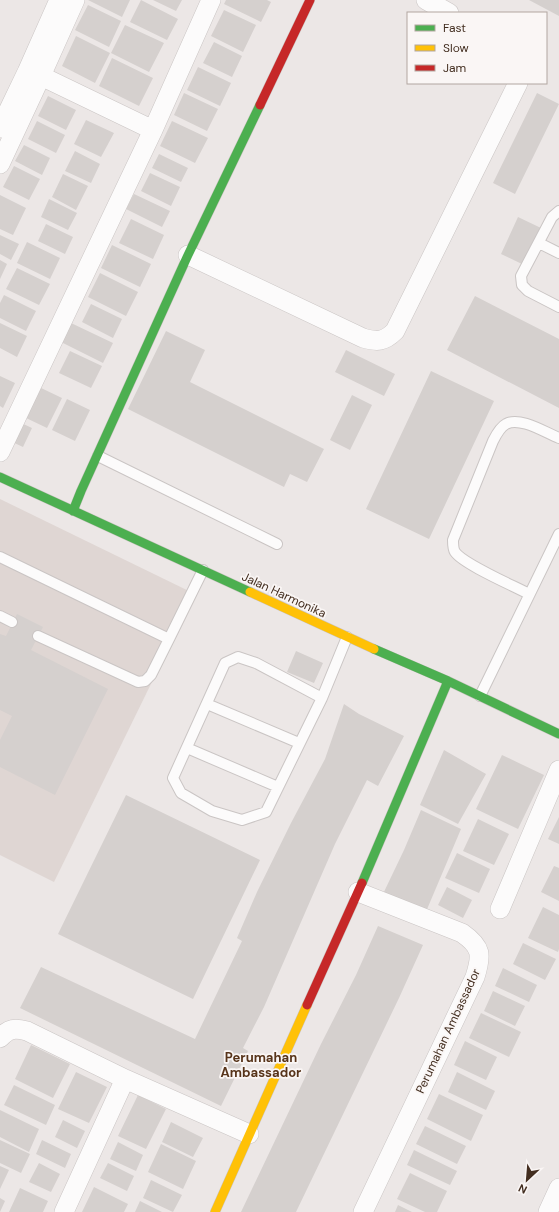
<svg xmlns="http://www.w3.org/2000/svg" width="559" height="1212" font-family="'DM Sans',sans-serif">
  <style>
    .built { fill: #dfd6d3 }
    .building { fill: #d5d0ce }
    .lines { fill: none; stroke-linecap: round; stroke-linejoin: round }
    .lane-casing { stroke: #cac5c4; stroke-width: 12 }
    .street-casing { stroke: #cac5c4; stroke-width: 20 }
    .fast-casing { stroke: #cac4c1; stroke-width: 10 }
    .slow-casing { stroke: #cac4c1; stroke-width: 10 }
    .jam-casing { stroke: #cac4c1; stroke-width: 10 }
    .lane { stroke: #fcfbfb; stroke-width: 10 }
    .street { stroke: #fcfbfb; stroke-width: 19 }
    .fast { stroke: #4caf50; stroke-width: 9 }
    .slow { stroke: #ffc107; stroke-width: 9 }
    .jam { stroke: #c62828; stroke-width: 9 }
    .labels { text-anchor: middle; stroke-width: 3.5; stroke-linejoin: round; paint-order: stroke }
    .street-label { font-size: 12px; fill: #432e20; stroke: #faf6f5 }
    .neighbourhood-label { font-size: 13px; font-weight: bold; fill: #57341a; stroke: #faf6f5 }
  </style>
  <rect width="100%" height="100%" fill="#ece7e6"/>
  <path class="built" d="M0,499l195,95 -141,288 -54,-27z"/>
  <path class="building" d="M88,0h42l-8,17z
    M141,0l37,19 -11,21 -37,-18z
    M153,0h29l-6,11z
    M226,0h41l4,2 -10,20 -37,-18z
    M529,0h30v16z
    M88,5l33,16 -12,26 -34,-17z
    M224,10l32,15 -13,27 -32,-16z
    M125,25l39,18 -15,29 -38,-19z
    M76,36l34,17 -15,30 -33,-17z
    M214,42l28,14 -10,21 -29,-14z
    M112,58l41,20 -14,28 -40,-20z
    M198,67l33,16 -11,23 -33,-16z
    M184,93l34,16 -11,22 -33,-16z
    M537,93l22,11 -44,90 -22,-11z
    M48,96l28,14 -10,20 -28,-14z
    M86,120l28,13 -13,24 -27,-13z
    M37,121l28,14 -9,18 -28,-14z
    M172,121l36,17 -13,25 -35,-17z
    M24,145l26,13 -8,17 -27,-14z
    M75,151l25,13 -9,19 -26,-12z
    M159,154l29,14 -7,14 -29,-14z
    M14,166l26,13 -11,21 -26,-13z
    M150,173l30,14 -9,19 -30,-15z
    M63,174l25,12 -12,24 -24,-13z
    M134,194l36,17 -8,16 -36,-18z
    M0,195l26,13 -13,27 -13,-6z
    M49,199l28,14 -9,17 -27,-13z
    M518,217l23,11 -17,37 -23,-11z
    M131,219l33,16 -11,24 -34,-16z
    M46,224l27,13 -8,17 -27,-13z
    M0,235l19,9 -8,16 -11,-6z
    M27,242l33,16 -10,21 -33,-16z
    M112,245l39,19 -11,23 -39,-19z
    M0,260l7,4 -7,15z
    M17,268l33,16 -11,21 -33,-16z
    M100,273l38,19 -12,24 -38,-19z
    M4,295l32,16 -10,20 -26,-13v-15z
    M475,296l84,43v69l-112,-58z
    M91,304l31,15 -9,19 -31,-16z
    M0,323l27,13 -10,21 -17,-9z
    M71,323l42,20 -10,20 -42,-21z
    M166,331l39,19 -15,32 134,67 -17,33 -17,-8 -6,13 -156,-78z
    M346,350l49,24 -11,22 -49,-24z
    M70,351l32,15 -11,22 -32,-15z
    M431,371l63,30 -65,138 -63,-30z
    M0,376l15,7 -12,25 -3,-2z
    M39,387l23,11 -15,30 -23,-11z
    M352,395l20,10 -22,45 -20,-10z
    M67,399l23,11 -15,31 -23,-11z
    M17,421l15,7 -9,19 -15,-7z
    M17,614l26,13 -12,23 77,39 -53,106 -55,-28v-27l12,-24 -12,-6v-76l6,2z
    M296,651l27,12 -9,20 -27,-11z
    M344,704l15,10 45,22 -26,50 -11,-6 -32,64 -71,163 -21,41 5,3 -27,55 -201,-98 21,-41 154,72 47,-98 -5,-3 20,-46 34,-69 34,-64z
    M444,750l42,24 -28,50 -38,-19z
    M502,755l42,20 -26,54 -42,-20z
    M126,795l134,65 -67,139 -135,-65z
    M421,810l40,19 -36,85 -43,-18 22,-46z
    M559,817v27l-11,-5z
    M478,819l31,15 -15,31 -31,-14z
    M457,853l33,16 -11,24 -34,-15z
    M554,866l5,2v33l-18,-9z
    M447,887l25,13 -9,18 -25,-13z
    M543,907l16,8v34l-1,3 -30,-14z
    M378,926l45,19 -24,53 -103,214h-55l80,-168 35,-69z
    M523,943l33,16 -11,21 -32,-16z
    M503,968l34,17 -8,17 -34,-16z
    M493,991l32,15 -10,20 -31,-15z
    M481,1013l40,19 -12,25 -40,-19z
    M465,1041l32,16 -11,23 -32,-15z
    M31,1045l39,19 -17,34 -38,-19z
    M76,1072l31,15 -18,36 -31,-14z
    M457,1072l38,19 -9,19 -38,-18z
    M14,1085l41,20 -9,20 -42,-20z
    M439,1094l44,21 -12,26 -44,-22z
    M138,1095l28,14 -20,40 -28,-13z
    M0,1110l39,19 -10,23 -29,-15z
    M63,1120l22,11 -8,17 -22,-11z
    M171,1122l32,16 -10,19 -31,-15z
    M425,1126l41,20 -9,18 -41,-20z
    M0,1140l30,14 -9,19 -21,-10z
    M42,1140l29,14 -6,14 -29,-14z
    M118,1142l25,13 -7,16 -26,-12z
    M161,1144l35,17 -13,28 -35,-17z
    M414,1150l43,21 -7,14 -43,-20z
    M39,1163l21,11 -9,18 -22,-10z
    M108,1163l26,13 -7,15 -27,-13z
    M0,1166l9,4 -9,19z
    M410,1173l37,18 -10,21h-12l-28,-13z
    M151,1180l31,15 -9,17 -30,-14z
    M94,1187l34,17 -4,8h-42z
    M20,1188l28,13 -5,11h-34z
    M0,1198l5,3 -5,11z
    M140,1201l22,11h-27z
    M398,1205l14,7h-17z"/>
  <g class="lines">
    <g class="lane-casing">
      <path id="lane" d="M559,211l-7,6 -31,59 1,9 6,6 31,16
        M539,243l20,10
        M98,456l179,88
        M0,557l169,82 34,-69
        M529,594c-15,-8 -66,-30 -74,-42 -2,-3 -2,-7 -2,-12l40,-99c3,-6 7,-14 13,-17 14,-8 40,9 53,14
        M0,616l12,6
        M38,636l100,46 7,-1 6,-6 18,-36
        M480,696l79,-162
        M322,698l-66,-35 -18,-6 -13,6 -52,115 8,15 31,18 30,9 24,-8 56,-114 25,-61
        M207,704l92,39
        M187,748l91,39"/>
    </g>
    <g class="street-casing">
      <path id="street" d="M426,0l23,13
        M41,76l112,54
        M0,128l27,-56 32,-72
        M0,164l41,-88 34,-76
        M188,255l175,83c14,4 21,4 32,-7l123,-248
        M0,452l153,-322 58,-130
        M358,892l104,41c20,14 20,22 13,44l-112,235
        M500,909l59,-139
        M0,1038c9,-10 15,-10 27,-7l98,48 124,55
        M64,1212l61,-133
        M548,1212l11,-24"/>
    </g>
    <g class="fast-casing">
      <path id="fast" d="M0,477l250,115
        M73,511l8,-20 107,-236 72,-150
        M374,649l74,32 111,53
        M362,883l86,-202"/>
    </g>
    <g class="slow-casing">
      <path id="slow" d="M250,592l124,57
        M215,1212l92,-207"/>
    </g>
    <g class="jam-casing">
      <path id="jam" d="M260,105l50,-105
        M307,1005l55,-122"/>
    </g>
    <use href="#lane" class="lane"/>
    <use href="#street" class="street"/>
    <use href="#fast" class="fast"/>
    <use href="#slow" class="slow"/>
    <use href="#jam" class="jam"/>
  </g>
  <g class="labels">
    <g class="street-label">
      <text transform="translate(284 595) rotate(25)" y="4">Jalan Harmonika</text>
      <text transform="translate(448 1031) rotate(-65)" y="4">Perumahan Ambassador</text>
    </g>
    <g class="neighbourhood-label">
      <text x="261" y="1062">Perumahan<tspan x="261" dy="15">Ambassador</tspan></text>
    </g>
  </g>
  <rect x="407" y="12" width="140" height="72" fill="#faf6f5" stroke="#b1a6a0"/>
  <rect x="415" y="25" width="20" height="6" fill="#4caf50" stroke="#b1a6a0"/>
  <text x="443" y="32" font-size="12" fill="#432e20">Fast</text>
  <rect x="415" y="45" width="20" height="6" fill="#ffc107" stroke="#b1a6a0"/>
  <text x="443" y="52" font-size="12" fill="#432e20">Slow</text>
  <rect x="415" y="65" width="20" height="6" fill="#c62828" stroke="#b1a6a0"/>
  <text x="443" y="72" font-size="12" fill="#432e20">Jam</text>
  <g transform="translate(527 1180) rotate(206)" stroke="#faf6f5" stroke-width="3" paint-order="stroke">
  <path d="M0-3L7 15L0 10L-7 15Z" fill="#432e20"/>
  <text y="-6" font-size="11" font-weight="bold" text-anchor="middle" fill="#432e20">N</text>
  </g>
</svg>
